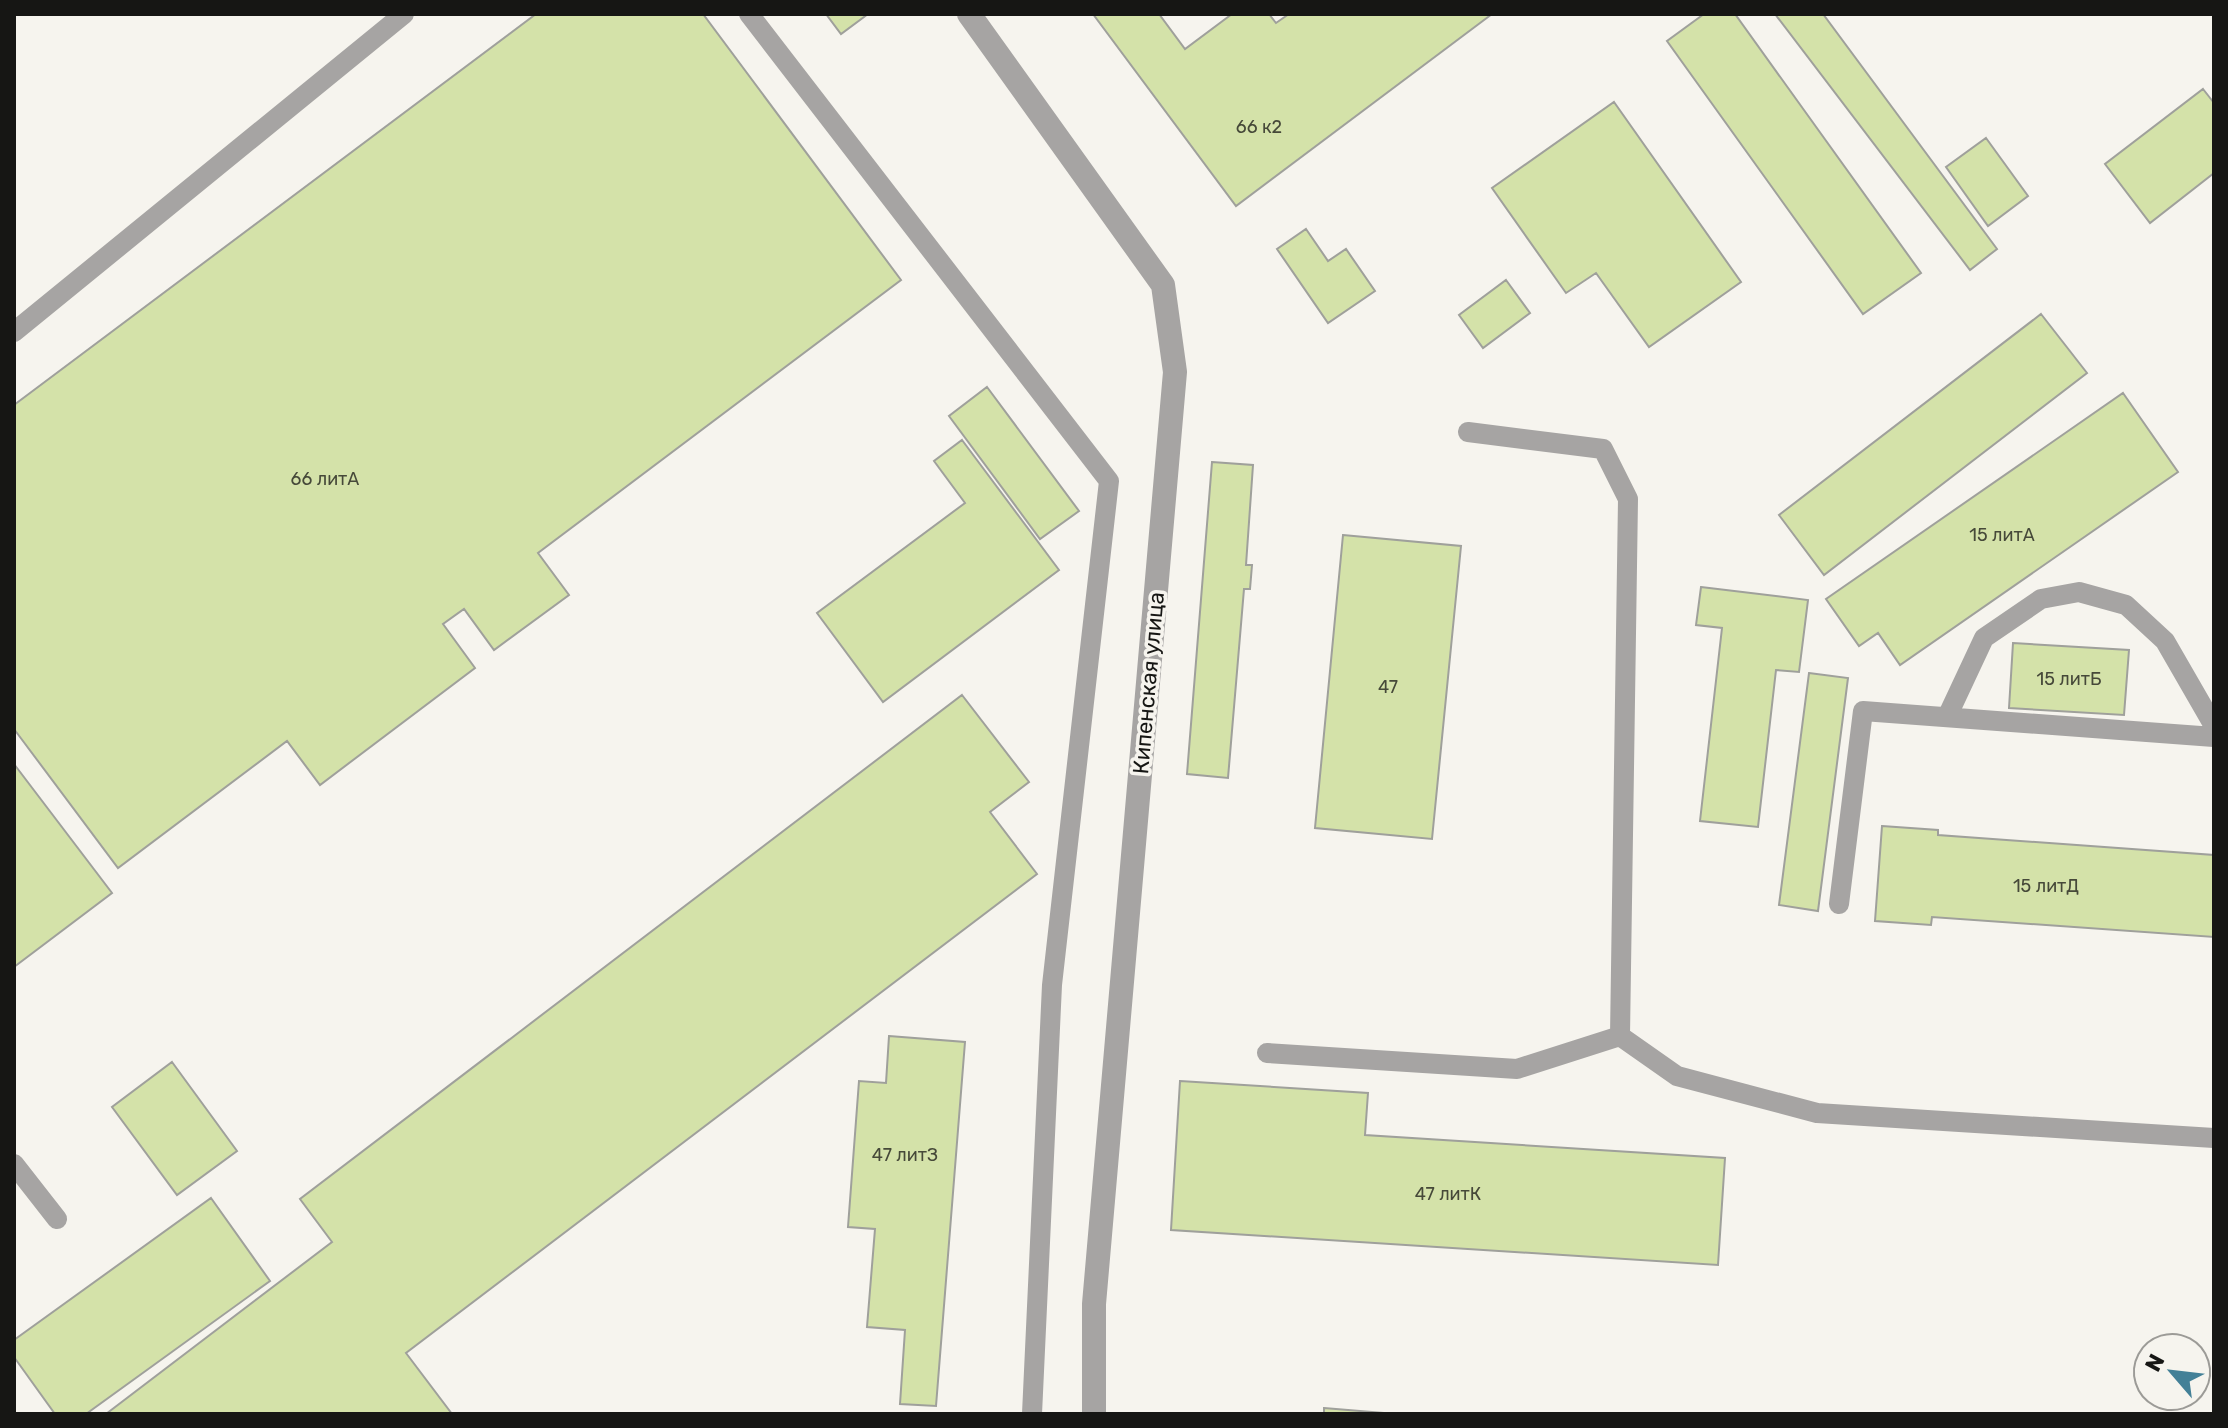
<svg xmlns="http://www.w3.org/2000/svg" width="2228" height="1428" font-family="Rubik,sans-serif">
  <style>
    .building { fill: #d4e2a9; stroke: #9fa09b; stroke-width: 2 }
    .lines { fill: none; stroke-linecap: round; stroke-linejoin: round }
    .lane { stroke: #a6a4a3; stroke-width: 20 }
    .street { stroke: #a6a4a3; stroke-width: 24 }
    .labels { text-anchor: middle; stroke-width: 7; stroke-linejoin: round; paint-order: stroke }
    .number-label { font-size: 18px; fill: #464939 }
    .street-label { font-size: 22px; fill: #161614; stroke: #f6f4ee }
  </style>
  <rect width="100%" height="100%" fill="#f6f4ee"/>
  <path class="building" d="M536,14h167l198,266 -363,273 31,42 -75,55 -30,-41 -21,15 32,44 -155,117 -33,-44 -169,127 -104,-139v-324z
    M826,14h42l-27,20z
    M1093,14h66l26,35 47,-35h37l7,9 13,-9h203l-256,192z
    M1704,14h31l186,259 -58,41 -196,-273z
    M1775,14h48l174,235 -27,21z
    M2203,89l11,14v70l-64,50 -45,-59z
    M1614,102l127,180 -92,65 -53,-74 -30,20 -74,-105z
    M1986,138l42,58 -40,30 -42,-59z
    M1306,229l22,32 18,-12 29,42 -47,32 -51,-74z
    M1506,280l24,33 -47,35 -24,-33z
    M2041,314l46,59 -263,202 -45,-60z
    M987,387l92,124 -39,28 -91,-123z
    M2123,393l55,79 -278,193 -22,-32 -19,13 -33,-47z
    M962,440l97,130 -176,132 -66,-89 148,-110 -31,-42z
    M1212,462l41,3 -7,100h6l-2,24h-6l-16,189 -41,-4z
    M1343,535l118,11 -29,293 -117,-11z
    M1701,587l107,13 -9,72 -23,-2 -18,157 -58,-6 22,-193 -26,-3z
    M2013,643l116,7 -5,65 -115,-7z
    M1809,673l39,5 -30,233 -39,-6z
    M962,695l67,87 -39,30 47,62 -631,479 46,61h-346l226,-172 -32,-43z
    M14,764l98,129 -98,74z
    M1882,826l56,4v5l276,20v82l-282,-20 -1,8 -56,-4z
    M889,1036l76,6 -29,364 -36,-2 5,-74 -38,-3 8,-98 -27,-2 11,-146 27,2z
    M172,1062l65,89 -60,44 -65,-88z
    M1180,1081l188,12 -3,42 360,23 -7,107 -547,-35z
    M211,1198l59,83 -184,133h-31l-41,-57v-17z
    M1324,1408l72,6h-72z"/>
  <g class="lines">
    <path class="lane" d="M749,14l360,467 -57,504 -20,429
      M14,332l390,-318
      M1468,432l135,17 25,50 -8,537 57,40 140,37 397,25
      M1947,717l37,-79 57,-39 38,-7 47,13 39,36 49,85
      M1839,904l24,-193 351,26
      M1267,1053l250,16 103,-33
      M14,1164l43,55"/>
    <path class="street" d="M969,14l194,271 12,87 -81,932v110"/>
  </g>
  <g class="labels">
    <g class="number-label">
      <text x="1259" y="133">66 к2</text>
      <text x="325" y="485">66 литА</text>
      <text x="2002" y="541">15 литА</text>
      <text x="2069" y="685">15 литБ</text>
      <text x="1388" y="693">47</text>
      <text x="2046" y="892">15 литД</text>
      <text x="905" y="1161">47 литЗ</text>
      <text x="1448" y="1200">47 литК</text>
    </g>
    <g class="street-label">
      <text transform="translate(1148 683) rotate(-85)" y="8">Кипенская улица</text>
    </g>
  </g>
  <rect width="2228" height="1428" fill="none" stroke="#161614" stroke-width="32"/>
  <g transform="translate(2172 1372) rotate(298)"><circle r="38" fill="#f6f4ee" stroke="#9c9b97" stroke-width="2"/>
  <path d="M0-6L14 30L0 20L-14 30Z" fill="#438097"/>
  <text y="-12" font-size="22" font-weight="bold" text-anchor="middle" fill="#161614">N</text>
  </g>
</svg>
